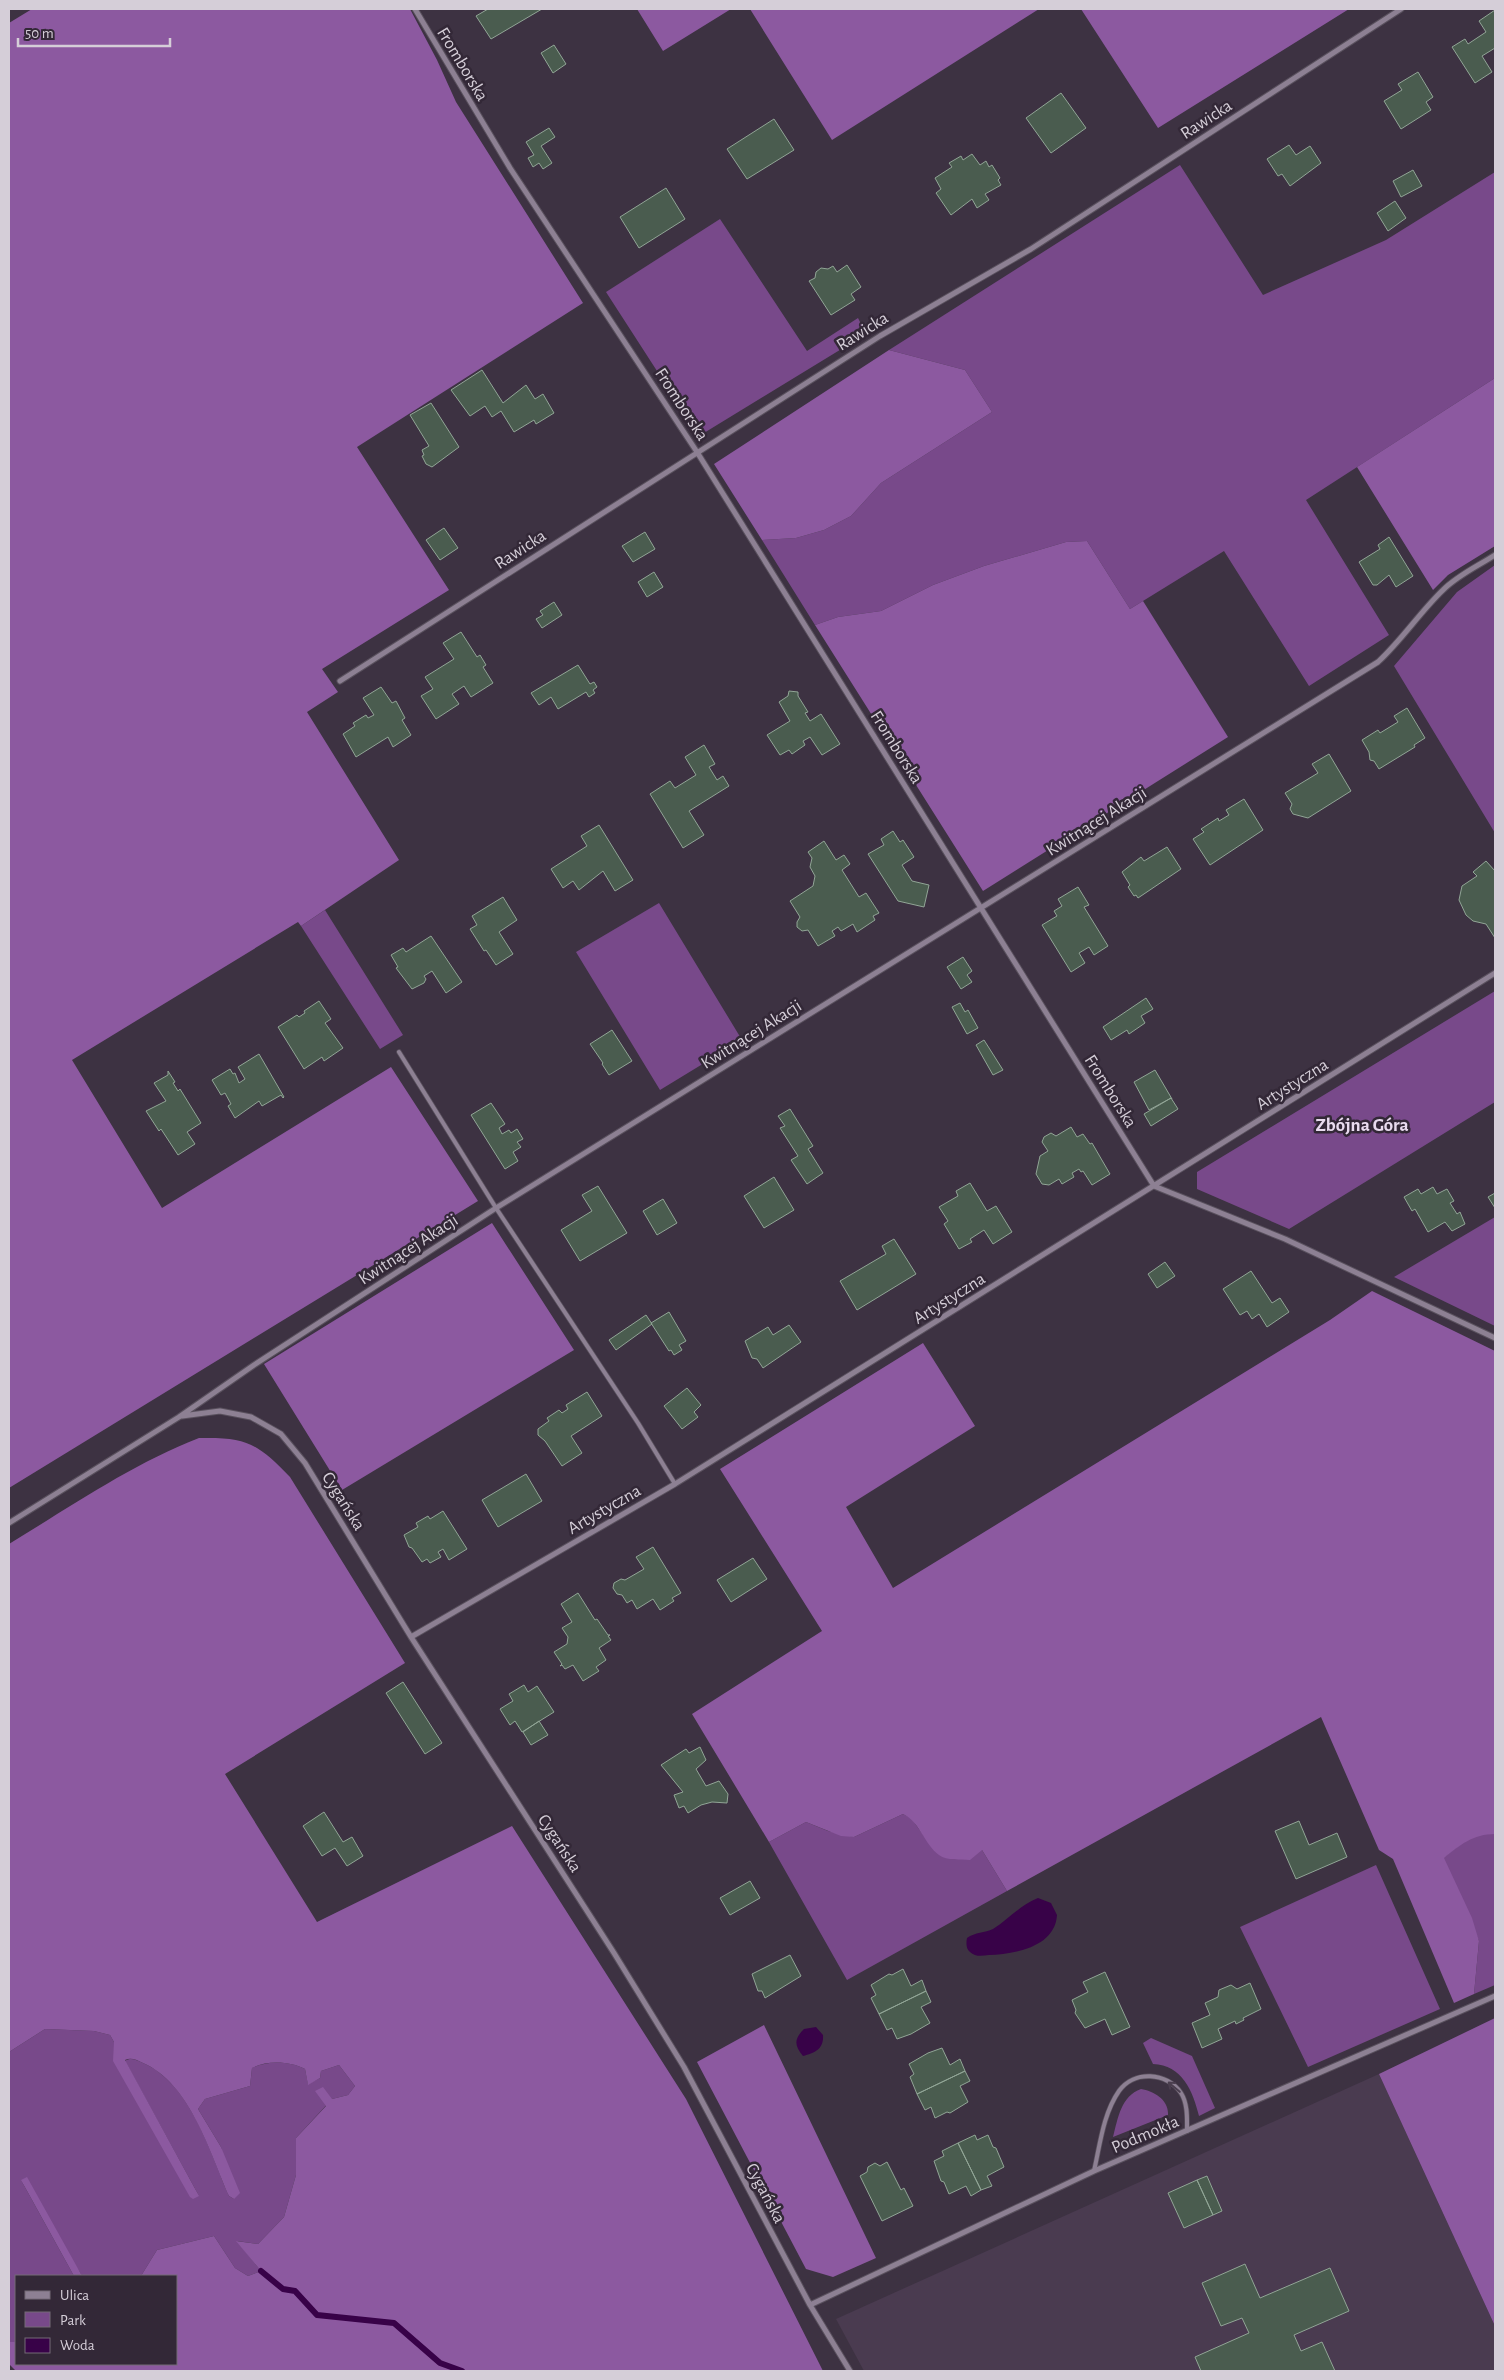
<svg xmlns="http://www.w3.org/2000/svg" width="1504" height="2380" font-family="'Alegreya Sans',sans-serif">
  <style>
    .built { fill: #4a3b50 }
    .green { fill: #78498a }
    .forest { fill: #8c59a0 }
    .water { fill: #380248 }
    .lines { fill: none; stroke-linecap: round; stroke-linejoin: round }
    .stream { stroke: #380248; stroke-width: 6 }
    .building { fill: #4a5c4f; stroke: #91a596 }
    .lane-casing { stroke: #59505d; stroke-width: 5.5 }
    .street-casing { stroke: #59505d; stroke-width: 7 }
    .lane { stroke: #8d8093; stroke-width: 4 }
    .street { stroke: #8d8093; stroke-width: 5 }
    .oneway { stroke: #4a3e4e }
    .labels { text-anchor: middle; stroke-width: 5; stroke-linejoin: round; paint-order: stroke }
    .street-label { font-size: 18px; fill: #d5ced8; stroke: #332837 }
    .neighbourhood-label { font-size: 19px; font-weight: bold; fill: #e9dbef; stroke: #332837 }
  </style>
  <rect width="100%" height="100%" fill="#3d3242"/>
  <path class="built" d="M1379,2074l116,252v45h-631l-28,-52z"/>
  <path class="green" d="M1180,165l83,130 123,-55 109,-68v206l-189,122 83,135 -80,51 -85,-135 -94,58 -43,-68 -21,1 -82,24 -51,19 -52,26 -43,6 -23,8 -53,-85 34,-2 28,-8 27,-14 30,-33 111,-71 -27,-42 -76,-20z
    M720,219l87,132 51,-33 8,16 -167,102 -93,-144z
    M1495,565v268l-101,-167 63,-74z
    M659,903l83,137 -82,50 -84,-138z
    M325,910l78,125 -23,14 -79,-123z
    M1495,991v111l-206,127 -92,-40v-17z
    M1495,1217v109l-101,-49z
    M903,1814l8,4 13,18 58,14 25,41 -160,89 -78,-138 37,-20 22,9 26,6z
    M1483,1834h12v151l-21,9 5,-53 -36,-83 24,-19z
    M1376,1865l64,144 -132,58 -68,-140z
    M45,2029l49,2 16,4 4,7v19l85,135 -74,-135c6,-4 11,-1 18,2 47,20 67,89 86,133l5,3 -13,-52 -23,-38 7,-10 45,-13 2,-18c16,-8 38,-7 53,1l3,15 12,-6 1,-7 18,-6 16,21 -7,9 -16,4 -36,39v37l-12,42 -26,27 -21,-3 24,30 -13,5 -13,-8 -21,-32 -57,14 -16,26h-57l-3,-2 -60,-94 53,96h-58v66h-7v-290z
    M1151,2038l41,18 23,52 -16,8c-6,-25 -17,-51 -46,-52l-10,-21z
    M1141,2089c13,2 28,11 27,26l-55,22c5,-19 8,-41 28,-48z"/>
  <path class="forest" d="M32,9h378l27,51 19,42 127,201 -226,144 92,143 -127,79 16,23 -31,20 92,148 -98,66 -3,-4 -226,138 90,148 229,-141 87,134 -469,287v-1465z
    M637,9h94l-68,42z
    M750,9h289l-207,131z
    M1081,9h268l-191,119z
    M889,350l76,20 27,42 -111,71 -30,33 -27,14 -28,8 -34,2 -48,-76z
    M1495,378v168l-47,29 -15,15 -76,-123z
    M1087,541l43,68 13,-8 85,136 -245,154 -168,-266 23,-8 43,-6 52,-26 51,-19 82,-24z
    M492,1223l82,127 -232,140 -78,-126z
    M1372,1291l123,60v483c-22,0 -35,11 -51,24l28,60 7,23 -5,53 -20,9 -61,-144 -14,-9 -58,-133 -314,174 -25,-41 -12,10c-9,-1 -23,1 -31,-5 -15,-11 -19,-33 -36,-41l-49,23 -13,-1 -35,-14 -37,20 -77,-128 130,-83 -102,-162 203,-126 52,83 -129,81 47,81 437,-268z
    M199,1438c48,-1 58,5 91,39l115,186 -180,111 92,148 195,-96 174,273 137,272h-807l-7,-7v-22h7v22h160v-88h-35l16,-26 57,-14 21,32 13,8 13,-5 -25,-30 22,3 26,-27 12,-42v-37l30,-32 -11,-15 8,-4 9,12 16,-4 7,-9 -16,-21 -18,6 -1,7 -12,7 -3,-16c-15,-8 -38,-9 -53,-1l-2,18 -45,13 -7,10 23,38 19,46 -6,6 -5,-3c-19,-43 -39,-113 -86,-133 -6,-3 -12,-6 -18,-3l74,136 -6,3 -3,-2 -77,-136 1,-19 -4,-7 -16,-4 -49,-2 -36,23v-508c61,-37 123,-80 190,-106z
    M1495,2018v308l-116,-252z
    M764,2025l112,233 -43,19 -27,-8 -109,-207z
    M27,2177l54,97 3,2h-10l-53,-96z"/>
  <path class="water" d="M1038,1898l13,5 6,12c-2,32 -42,39 -68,40 -7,1 -14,2 -19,-3 -4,-3 -4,-9 -3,-14 8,-6 18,-5 26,-9 16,-10 27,-24 45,-31z
    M816,2027l7,8c1,14 -8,18 -20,21 -9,-11 -9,-17 1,-27z"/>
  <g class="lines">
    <path class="stream" d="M261,2271l22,18 12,2 22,24 77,8 46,40 22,8"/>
  </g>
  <path class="building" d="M488,9h54l-51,30 -15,-23z
    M1495,10v38l-13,8 10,16 -17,11 -23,-36 13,-8 3,5 18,-12 -7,-11z
    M554,45l12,19 -13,9 -12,-20z
    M1418,72l15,25 -7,5 5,8 -30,19 -17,-28 18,-11 -4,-6z
    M1061,93l25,35 -35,25 -25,-35z
    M774,119l20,31 -47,29 -20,-30z
    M549,128l6,9 -14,9 11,17 -9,6 -4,-6 -6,4 -5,-9 6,-3 -8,-13z
    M1289,145l7,10 14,-9 11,17 -31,23 -8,-12 -4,2 -11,-17z
    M972,154l8,11 6,-4 3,6 3,-2 8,13 -2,2 3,5 -16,9 4,6 -12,8 -5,-9 -21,16 -15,-22 5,-4 -6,-11 17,-11 -3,-4 12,-7 2,4z
    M1413,170l9,16 -21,11 -8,-16z
    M666,188l19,31 -46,29 -19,-31z
    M1395,201l11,17 -18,13 -11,-18z
    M847,265l14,22 -10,7 4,6 -24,15 -22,-34 6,-3 1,-6 5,-4 7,1 5,-3 4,6z
    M482,370l21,33 23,-18 9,14 8,-5 11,19 -18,11 -2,-4 -20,12 -13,-21 -9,6 -7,-11 -15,10 -19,-26z
    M431,403l28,44 -27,20 -6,-3 -4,-8 2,-1 -2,-5 7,-4 -19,-31z
    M444,528l14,20 -18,12 -14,-20z
    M645,532l10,17 -22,13 -11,-16z
    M1389,537l24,39 -17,11 -7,-12 -12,10h-4l-14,-23 21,-13 -2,-4z
    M654,572l9,15 -16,10 -9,-15z
    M554,602l8,13 -20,13 -6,-9 7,-4 -3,-4z
    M461,632l16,25 3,-2 6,10 -3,2 10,16 -22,14 -7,-11 -12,8 7,10 -23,15 -15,-23 12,-7 -8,-12 29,-18 -11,-16z
    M578,665l12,19 4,-2 3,5 -4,3 2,3 -6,4 -3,-5 -28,17 -7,-12 -12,8 -8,-12z
    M381,687l11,16 4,-2 9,17 -3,2 9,15 -18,12 -5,-10 -32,20 -13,-23 12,-8 -2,-3 13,-8 2,3 6,-3 -11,-17z
    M789,691l9,1v4l10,16 -3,1 5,8 11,-7 19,30 -18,11 -12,-18 -7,4 2,4 -13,9 -3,-4 -9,5 -13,-20 23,-14 -11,-19 9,-6z
    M1407,708l18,30 -11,7 1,2 -36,22 -5,-8 -4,-1 -1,-8 -7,-12 16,-10 2,3 18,-11 -4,-6z
    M704,745l11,19 -6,3 8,13 6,-4 6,10 -40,25 15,24 -21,13 -33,-54 20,-13 5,7 21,-13 -11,-18z
    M1329,754l22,37 -43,27 -15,-4 -3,-5 2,-5 -7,-11 33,-20 -6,-9z
    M1244,799l19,31 -53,35 -17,-26 11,-7 -3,-3 17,-11 1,3 10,-6 -3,-5z
    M599,825l34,55 -18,11 -12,-20 -24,19 -6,-9 -10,7 -12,-19 36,-23 -6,-10z
    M893,831l7,11 3,-2 11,17 -12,8 10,16 17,4 -5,22 -26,-6 -30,-47 16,-9 -3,-6z
    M824,841l12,19 8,-5 6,9 -8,6 17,27 7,-4 13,20 -6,3 2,4 -18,12 -4,-8 -12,7 -3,-4 -6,4 3,5 -17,10 -10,-16 -6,1 -5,-4v-5l3,-5 -10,-16 23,-15 2,-10 -5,-9 2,-9 -4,-6z
    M1167,847l14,22 -43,29 -2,-3 -2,1 -6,-9 2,-2 -8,-13 19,-15 3,4z
    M1486,861l9,10v67l-9,-14 -13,-3 -7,-6 -7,-15 3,-14 15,-10 -4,-4z
    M1078,887l11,18 -5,2 24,39 -14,9 -5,-8 -10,6 6,10 -14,9 -29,-47 15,-9 -3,-5 8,-5 -4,-7z
    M503,897l14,23 -18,12 14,22 -17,11 -10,-15 -2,1 -14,-22 7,-4 -5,-9z
    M431,936l31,46 -16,11 -14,-22 -8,5 2,3 -2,4 -12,6 -16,-21 2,-1 -7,-12 12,-7 3,4z
    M963,957l9,14 -5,4 5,7 -11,7 -14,-22z
    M1146,998l7,11 -12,7 4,7 -16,11 -2,-4 -16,10 -8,-13z
    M319,1001l12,18 -6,4 18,25 -19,13 -2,-4 -18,12 -26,-42 19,-12 2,2 6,-4 -1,-2z
    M960,1003l5,9 3,-2 10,18 -11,6 -15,-27z
    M612,1030l20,31 -23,14 -7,-11 1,-1 -13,-19z
    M984,1040l19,30 -10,5 -17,-30z
    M259,1054l25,43 -1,1 -2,-3 -19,11 -3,-5 -24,17 -7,-12 3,-2 -6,-11 -4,2 -9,-15 18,-11 3,5 2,-1 4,10 6,-4 -7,-12z
    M1155,1070l17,29 -1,-1 -22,12 -15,-28z
    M168,1071l7,11 -2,1 5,8 2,-2 21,34 -14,9 8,12 -17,11 -17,-26 -2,2 -13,-20 20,-10 -12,-18 14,-8z
    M1171,1098l7,11 -27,17 -7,-12z
    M491,1103l14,21 -6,4 3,6 7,-4 2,3 6,-4 6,10 -6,3 4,5 -8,5 5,9 -13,8 -34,-54z
    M790,1109l23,37 -5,3 15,24 -16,11 -16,-24 7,-4 -18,-28 5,-2 -7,-10z
    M1071,1127l6,10 6,-3 7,10 2,-1 18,31 -18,11 -9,-14 -2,1 -2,-3 -7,4 2,4 -12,7 -3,-5 -10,6 -7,-1 -6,-10 4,-18 8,-5 -6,-9 2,-5 7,-4 5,3z
    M774,1177l20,33 -30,18 -20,-32z
    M970,1183l17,28 9,-5 16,26 -19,12 -9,-14 -14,9 2,3 -13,7 -15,-25 4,-3 -9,-14 19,-11 -2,-5z
    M598,1186l29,47 -47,28 -19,-31 31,-19 -10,-16z
    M1433,1187l4,7 10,-5 7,12 -4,2 7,11 3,-2 5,12 -13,7 -7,-9 -17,10 -13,-23 -3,2 -8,-14 14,-8 3,5z
    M1495,1193v15l-7,-11z
    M663,1199l14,24 -20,12 -14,-24z
    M894,1239l22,35 -59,36 -17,-29 46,-27 -4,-8z
    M1165,1262l10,14 -18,12 -9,-14z
    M1251,1271l21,32 8,-5 9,14 -22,15 -8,-13 -7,5 -5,-8 -7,4 -17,-26z
    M669,1312l17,29 -7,4 3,5 -8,5 -3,-5 -2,1 -18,-28z
    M646,1315l6,9 -36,26 -7,-10z
    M789,1325l12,17 -38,26 -6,-9 -5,-1 -7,-17 23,-14 5,8z
    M687,1388l14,17 -7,7 4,5 -16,12 -18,-23z
    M587,1392l15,24 -31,20 11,17 -20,13 -17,-25 -7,-6v-6l11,-8 -2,-3 12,-8 3,3 6,-4 -2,-4z
    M526,1474l16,27 -44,26 -16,-27z
    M443,1511l24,38 -18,11 -6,-11 -5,3 3,5 -11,6 -3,-4 -5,3 -10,-14 -3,-1 -5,-12 14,-8 -2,-4 12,-7 2,3z
    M653,1547l28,46 -9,5 2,3 -14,9 -7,-11 -16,10 -5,-9 -5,3 -5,-8 -5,-1 -4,-6 1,-5 7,-4 4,1 19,-11 -8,-12z
    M753,1558l14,21 -36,23 -14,-22z
    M578,1593l17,27 2,-1 11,16h2l-2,1 3,4 -12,8 7,12 -10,7 3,4 -16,10 -10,-16 -8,4 -3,-4 -2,1 2,-2 -8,-12 13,-8 1,-7 -6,-9 10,-6 -11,-18z
    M403,1682l39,61 -17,11 -39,-61z
    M524,1685l4,7 9,-6 17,26 -32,20 -7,-11 -5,4 -10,-16 13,-8 -4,-7z
    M539,1721l9,14 -17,10 -8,-13z
    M700,1747l6,13 -10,9 10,17 13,-5 9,13 -1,9 -15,-1 -11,3 -13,8 -4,-7 -5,2 -5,-13 9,-3 -22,-27 25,-16 3,4z
    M324,1812l19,30 9,-5 11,19 -16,10 -12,-18 -13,8 -19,-30z
    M1299,1821l10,24 28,-12 10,24 -51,22 -21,-48z
    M750,1881l10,17 -30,17 -10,-17z
    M790,1955l11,21 -36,22 -3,-7h-4l-6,-17z
    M903,1969l8,17 11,-6 4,11 -47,23 -8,-16 5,-3 -5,-10 18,-11 3,1z
    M1105,1972l25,55 -18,8 -7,-16 -20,9 -10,-15 1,-3 -4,-10 16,-8 -5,-10z
    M1250,1983l11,26 -18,9 1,2 -8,4 -1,-3 -17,8 4,10 -20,9 -10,-25 18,-8 -5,-12 13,-6 1,-7 12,-5 6,4z
    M926,1991l5,11 -10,5 9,16 -19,11 -14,5 -5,-11 -5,2 -8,-16z
    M942,2048l8,17 10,-6 5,12 -48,23 -7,-17 4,-3 -5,-10 19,-11z
    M965,2071l5,10 -10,5 8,16 -18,11 -3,-1 -12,6 -4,-11 -6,3 -8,-16z
    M975,2135l2,5 11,-5 5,12 3,1 8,19 -17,9 5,10 -11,4 -23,-47z
    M958,2143l23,47 -10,6 -5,-10 -17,8 -5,-12 -3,-1 -7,-20 10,-5 -2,-5z
    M887,2162l14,28 3,-2 9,18 -31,15 -22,-45 7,-4 1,-5 7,-4 5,3z
    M1207,2176l15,35 -9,4 -16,-35z
    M1197,2180l16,35 -29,13 -16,-35z
    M1245,2264l15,34 70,-30 19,43 -55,24 7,16 21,-9 13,29h-134l-6,-14 54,-24 -7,-15 -21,8 -19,-43z"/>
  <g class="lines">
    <g class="lane-casing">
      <path id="lane" d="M399,1052l97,156 142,215 37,61
        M1094,2171c6,-26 9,-57 25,-80 15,-21 48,-19 62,2 7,11 6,26 6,38"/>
    </g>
    <g class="street-casing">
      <path id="street" d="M415,9l95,159 187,284 457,734 131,53 210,99
        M340,681l540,-345 151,-87 370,-240
        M182,1416l38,-5 31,6 30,17 24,29 106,174 203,316 70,114 126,238 40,66
        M9,1523l170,-106 75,-52 242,-157 882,-546c24,-22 42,-50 65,-72 15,-15 35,-24 52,-35
        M411,1637l264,-153 820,-511
        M810,2305l284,-134 401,-175"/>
    </g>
    <use href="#lane" class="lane"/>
    <use href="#street" class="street"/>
  </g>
  <defs><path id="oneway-shaft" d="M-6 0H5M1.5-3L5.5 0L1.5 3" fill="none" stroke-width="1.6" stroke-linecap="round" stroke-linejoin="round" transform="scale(1.25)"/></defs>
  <use class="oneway" href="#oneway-shaft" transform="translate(1174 2087) rotate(-140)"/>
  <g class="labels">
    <g class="street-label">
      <text transform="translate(463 64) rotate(59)" y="6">Fromborska</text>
      <text transform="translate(1206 119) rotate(-33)" y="6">Rawicka</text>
      <text transform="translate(862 331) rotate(-32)" y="6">Rawicka</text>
      <text transform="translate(682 404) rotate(57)" y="6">Fromborska</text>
      <text transform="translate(520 549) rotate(-33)" y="6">Rawicka</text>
      <text transform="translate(897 747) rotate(58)" y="6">Fromborska</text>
      <text transform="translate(1096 821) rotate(-32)" y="6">Kwitnącej Akacji</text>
      <text transform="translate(751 1034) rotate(-32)" y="6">Kwitnącej Akacji</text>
      <text transform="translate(1292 1084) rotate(-32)" y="6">Artystyczna</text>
      <text transform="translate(1111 1091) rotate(58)" y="6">Fromborska</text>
      <text transform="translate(408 1249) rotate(-33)" y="6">Kwitnącej Akacji</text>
      <text transform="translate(949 1298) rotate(-32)" y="6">Artystyczna</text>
      <text transform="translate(344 1501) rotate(58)" y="6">Cygańska</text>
      <text transform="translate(604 1509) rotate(-30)" y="6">Artystyczna</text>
      <text transform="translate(560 1843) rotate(57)" y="6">Cygańska</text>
      <text transform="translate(1145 2134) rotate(-23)" y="6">Podmokła</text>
      <text transform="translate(766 2193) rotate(62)" y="6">Cygańska</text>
    </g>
    <g class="neighbourhood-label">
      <text x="1362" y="1131">Zbójna Góra</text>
    </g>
  </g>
  <rect width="1504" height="2380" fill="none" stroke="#d5ced8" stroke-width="20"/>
  <rect x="15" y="2275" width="162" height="90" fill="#332837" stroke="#746a77"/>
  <rect x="25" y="2291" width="25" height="8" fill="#8d8093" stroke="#746a77"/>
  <text x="60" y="2300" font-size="15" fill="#d5ced8">Ulica</text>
  <rect x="25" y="2312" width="25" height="15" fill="#78498a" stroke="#746a77"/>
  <text x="60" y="2325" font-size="15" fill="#d5ced8">Park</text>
  <rect x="25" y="2338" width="25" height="15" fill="#380248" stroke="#746a77"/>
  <text x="60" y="2350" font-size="15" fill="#d5ced8">Woda</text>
  <path d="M18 38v8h152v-8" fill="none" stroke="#d5ced8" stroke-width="2.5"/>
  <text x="25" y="38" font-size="15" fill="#d5ced8" stroke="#332837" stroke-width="4" paint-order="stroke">50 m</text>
</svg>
